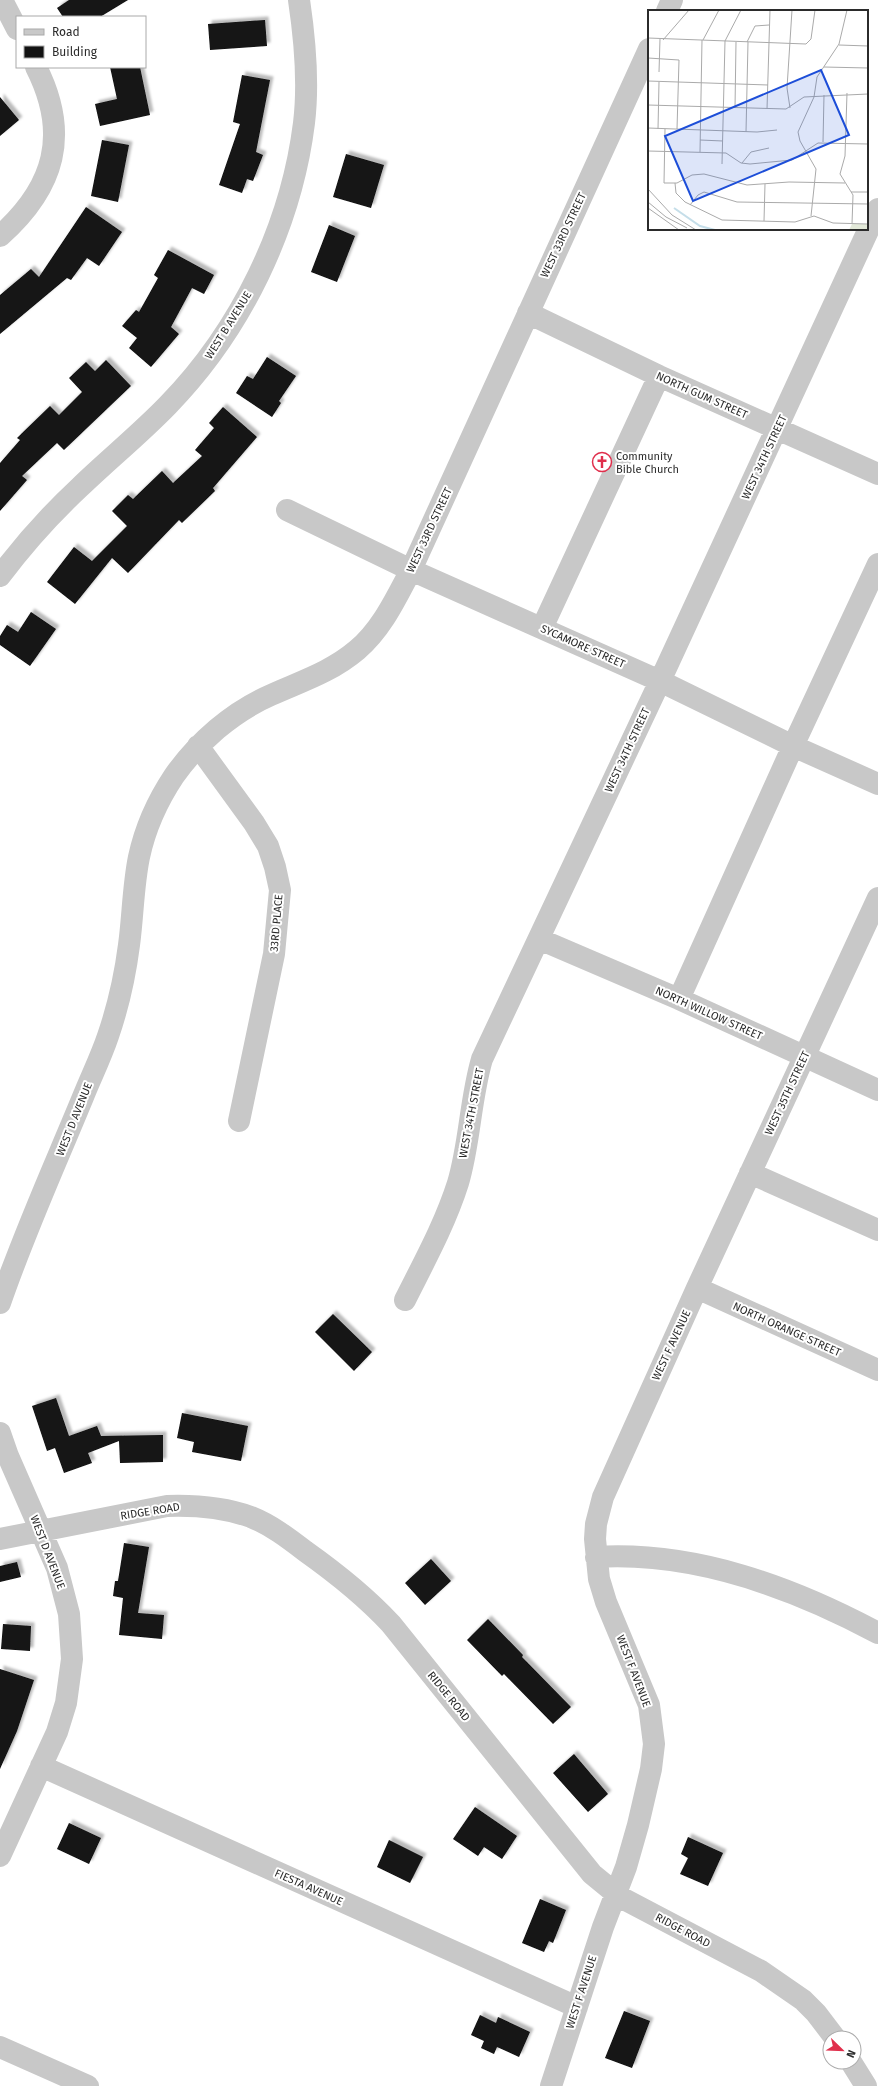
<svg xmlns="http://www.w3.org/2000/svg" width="878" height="2086" font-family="'Fira Sans',sans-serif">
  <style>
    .building { fill: #121212; filter: url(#shadow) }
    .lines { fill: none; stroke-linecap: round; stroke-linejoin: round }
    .minor { stroke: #c8c8c8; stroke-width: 22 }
    .labels { text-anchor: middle; stroke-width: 4; stroke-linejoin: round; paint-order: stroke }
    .street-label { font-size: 11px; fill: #2b2b2b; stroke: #fff }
    .poi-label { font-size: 11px; fill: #2b2b2b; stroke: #fff; text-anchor: start }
    .inset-river { fill: none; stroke: #c5dee9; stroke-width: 2 }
    .inset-road { fill: none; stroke: #aaa; stroke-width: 1 }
    .view { fill: #1d4ed8; fill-opacity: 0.15; stroke: #1d4ed8; stroke-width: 2 }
    .inset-edge { fill: none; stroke: #2b2b2b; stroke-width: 2 }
  </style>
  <defs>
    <filter id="shadow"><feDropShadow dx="3.5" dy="-3.5" stdDeviation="1" flood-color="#0004"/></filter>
  </defs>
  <rect width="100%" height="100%" fill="#fff"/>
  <path class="building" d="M69,0h59l-28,17h-37l-6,-9z
    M265,20l2,26 -57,4 -2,-26z
    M110,67h30l10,48 -50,11 -5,-22 22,-5z
    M242,75l28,5 -14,72 7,3 -10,26 -6,-2 -5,14 -23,-8 21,-61 -7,-2z
    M0,97l19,23 -19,16z
    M102,140l27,5 -11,57 -27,-6z
    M346,154l38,11 -13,43 -38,-11z
    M86,207l36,25 -23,34 -12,-8 -16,22 -4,-2 -67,56v-39l31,-26 8,8z
    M329,225l26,11 -18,46 -26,-10z
    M168,250l46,25 -10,19 -12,-6 -21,39 8,7 -28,33 -22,-19 8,-10 -15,-12 14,-16 3,2 19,-34 -4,-3z
    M267,357l29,19 -17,25 2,2 -9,14 -36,-24 11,-17 6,3z
    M106,360l25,26 -67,64 -7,-7 -35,33 5,4 -27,31v-48l20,-23 -3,-2 33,-32 9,9 23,-23 -13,-14 17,-16 9,9z
    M223,407l34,30 -44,51 2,3 -33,32 -3,-3 -51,53 -16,-15 -37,46 -28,-22 27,-35 18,14 35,-35 -15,-15 16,-16 5,4 29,-28 11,12 29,-27 -7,-6 19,-22 -5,-5z
    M31,612l25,17 -26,37 -30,-21v-9l7,-11 11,7z
    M333,1314l39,38 -18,19 -39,-39z
    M56,1398l13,38 28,-10 4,10 62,-1v27l-43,1 -1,-22 -31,12 4,10 -28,10 -9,-25 -8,3 -15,-45z
    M182,1413l66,13 -7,35 -49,-9 2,-10 -17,-4z
    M124,1543l25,4 -11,66 26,2 -2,24 -43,-4 4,-37 -10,-2 2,-15h3z
    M431,1559l20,22 -26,24 -20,-22z
    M17,1562l4,15 -21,5v-16z
    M488,1619l35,36 -1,2 49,50 -18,17 -49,-50 -2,2 -35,-36z
    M3,1624l28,2 -1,25 -29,-2z
    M0,1669l34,11 -17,51 -17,38z
    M574,1754l34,40 -20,18 -35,-39z
    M475,1807l42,29 -15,23 -18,-12 -6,9 -25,-17z
    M69,1823l32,15 -12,26 -32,-15z
    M688,1837l35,16 -15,33 -28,-12 8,-16 -7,-4z
    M389,1840l34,17 -13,26 -33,-16z
    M540,1899l26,11 -13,33 -4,-2 -5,11 -22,-9z
    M624,2011l26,10 -18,47 -27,-10z
    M480,2015l16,8 2,-6 32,15 -11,25 -22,-10 -3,7 -13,-6 3,-7 -13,-6z"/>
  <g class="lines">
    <path class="minor" d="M2,0l15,29
      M667,11l5,-11
      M0,236c55,-49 70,-102 36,-169
      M528,313l131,63 219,98
      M287,510l124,60 249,111 133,65 85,38
      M0,576c24,-32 51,-62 80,-89 29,-28 60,-53 88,-82 73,-75 123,-178 136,-282 5,-41 1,-83 -5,-123
      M542,628l117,-252
      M198,746l56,77 14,23 7,21 5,23 -6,64 -35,167
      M539,939l140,60 199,91
      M679,999l114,-253 85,-182
      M750,1173l128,57
      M697,1288l181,82
      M405,1300c19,-38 40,-76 53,-117 12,-40 12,-83 24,-124l178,-378 218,-472
      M0,1303c24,-70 55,-138 83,-206 8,-20 18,-40 25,-61 10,-29 17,-60 21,-91 4,-29 4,-59 10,-88 6,-28 19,-57 35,-81 24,-34 58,-64 97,-81 31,-14 60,-23 86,-45 25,-21 39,-52 54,-80l238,-521
      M0,1433l8,23 49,112 12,46 3,45 -6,44 -9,29 -57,124
      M0,1539l167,-33c29,-1 56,1 84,11 20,8 37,21 54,34 31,22 60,45 86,73l201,250 28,23 141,74 42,29 13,13 19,25
      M596,1557c99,-6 196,30 282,76
      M41,1766l536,241
      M0,2047l88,39
      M851,2062l15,24
      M551,2086l52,-159 23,-60 12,-42 13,-56 3,-25 -5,-39 -43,-103 -7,-23 -4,-40 1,-15 7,-27 94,-209 181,-390"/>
  </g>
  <defs>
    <g id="church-ring" transform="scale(1)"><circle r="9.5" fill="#fff" stroke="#e02f4c" stroke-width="1.5"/><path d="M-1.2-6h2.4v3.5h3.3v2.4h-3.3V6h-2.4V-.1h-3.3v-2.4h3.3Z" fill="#e02f4c"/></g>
  </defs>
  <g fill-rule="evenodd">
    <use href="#church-ring" x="602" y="462"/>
  </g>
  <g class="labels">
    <g class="street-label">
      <text transform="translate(563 235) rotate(-65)" y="4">WEST 33RD STREET</text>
      <text transform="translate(228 325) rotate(-58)" y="4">WEST B AVENUE</text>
      <text transform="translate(702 395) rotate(24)" y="4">NORTH GUM STREET</text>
      <text transform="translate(764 457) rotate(-65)" y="4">WEST 34TH STREET</text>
      <text transform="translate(429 530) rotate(-65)" y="4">WEST 33RD STREET</text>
      <text transform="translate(583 646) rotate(24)" y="4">SYCAMORE STREET</text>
      <text transform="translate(627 750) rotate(-65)" y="4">WEST 34TH STREET</text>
      <text transform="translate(276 923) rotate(-85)" y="4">33RD PLACE</text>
      <text transform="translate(709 1013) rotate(24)" y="4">NORTH WILLOW STREET</text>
      <text transform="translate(787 1093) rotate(-65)" y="4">WEST 35TH STREET</text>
      <text transform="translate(471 1113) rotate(-79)" y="4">WEST 34TH STREET</text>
      <text transform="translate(74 1119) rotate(-68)" y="4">WEST D AVENUE</text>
      <text transform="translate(787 1329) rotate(24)" y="4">NORTH ORANGE STREET</text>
      <text transform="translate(671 1345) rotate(-65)" y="4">WEST F AVENUE</text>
      <text transform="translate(150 1511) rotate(-9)" y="4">RIDGE ROAD</text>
      <text transform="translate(48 1552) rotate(69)" y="4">WEST D AVENUE</text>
      <text transform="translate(634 1671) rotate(69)" y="4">WEST F AVENUE</text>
      <text transform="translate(449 1696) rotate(51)" y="4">RIDGE ROAD</text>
      <text transform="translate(309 1887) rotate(24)" y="4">FIESTA AVENUE</text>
      <text transform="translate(683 1930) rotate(28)" y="4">RIDGE ROAD</text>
      <text transform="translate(581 1992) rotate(-72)" y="4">WEST F AVENUE</text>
    </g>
    <g class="poi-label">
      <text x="616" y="460">Community<tspan x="616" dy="13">Bible Church</tspan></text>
    </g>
  </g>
  <g transform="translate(648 10)">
    <rect width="220" height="220" fill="#fff"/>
    <path d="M204,214h16v6h-19z" fill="#e3e9d9"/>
    <path class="inset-river" d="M26,198l26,18 15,4"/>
    <path class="inset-road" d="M0,28l158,6 5,-5 4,-29M15,30l26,-30M55,30l16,-30M99,32l8,-16 14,-1M191,35l29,1M0,48l31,2 -2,69M176,57l44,1M11,62l1,-33M0,71l120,4M199,83l-2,63 -5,18 13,21 -1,29M0,95l138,4 18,-12 64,-3M87,98l1,-66M142,98l-3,-20 5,-78M119,99l3,-99M0,118l109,4 20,-2M10,119l1,-47M17,119l-1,54h13l15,-8 12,-1 43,11 42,-3 56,1M98,122l2,-90M52,130l23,1M175,132l1,-47M0,141l78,2 15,10 9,1 42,-4 26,-17 50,1M52,142l2,-112M94,153l9,-11 18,-4M74,154l3,-123 16,-31M27,173l1,10 9,9 37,18 73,2 19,-6 19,7 35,1M0,179l24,26 24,15M220,180v30M203,182h17M0,192l18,15 21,11M42,195l8,-10 6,-3 33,10 131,2M0,198l31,22M163,206l5,-47 -16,-28 -2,-9 16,-35 3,-20 22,-33 8,-34M116,211l1,-37"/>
    <path class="view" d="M173,60l28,65 -156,66 -28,-65z"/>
    <rect width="220" height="220" class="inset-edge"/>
  </g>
  <rect x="16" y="16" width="130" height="52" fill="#ffffff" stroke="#aaaaaa"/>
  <rect x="24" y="29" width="20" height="6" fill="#c8c8c8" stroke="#aaaaaa"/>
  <text x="52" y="36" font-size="12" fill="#2b2b2b">Road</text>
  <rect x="24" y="46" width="20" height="12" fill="#121212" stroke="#aaaaaa"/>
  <text x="52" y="56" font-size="12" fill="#2b2b2b">Building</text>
  <g transform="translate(842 2050) rotate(113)"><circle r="19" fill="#ffffff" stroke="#aaaaaa"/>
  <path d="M0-3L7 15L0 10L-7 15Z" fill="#e02f4c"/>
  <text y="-6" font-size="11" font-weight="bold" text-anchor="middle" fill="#2b2b2b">N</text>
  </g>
</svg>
